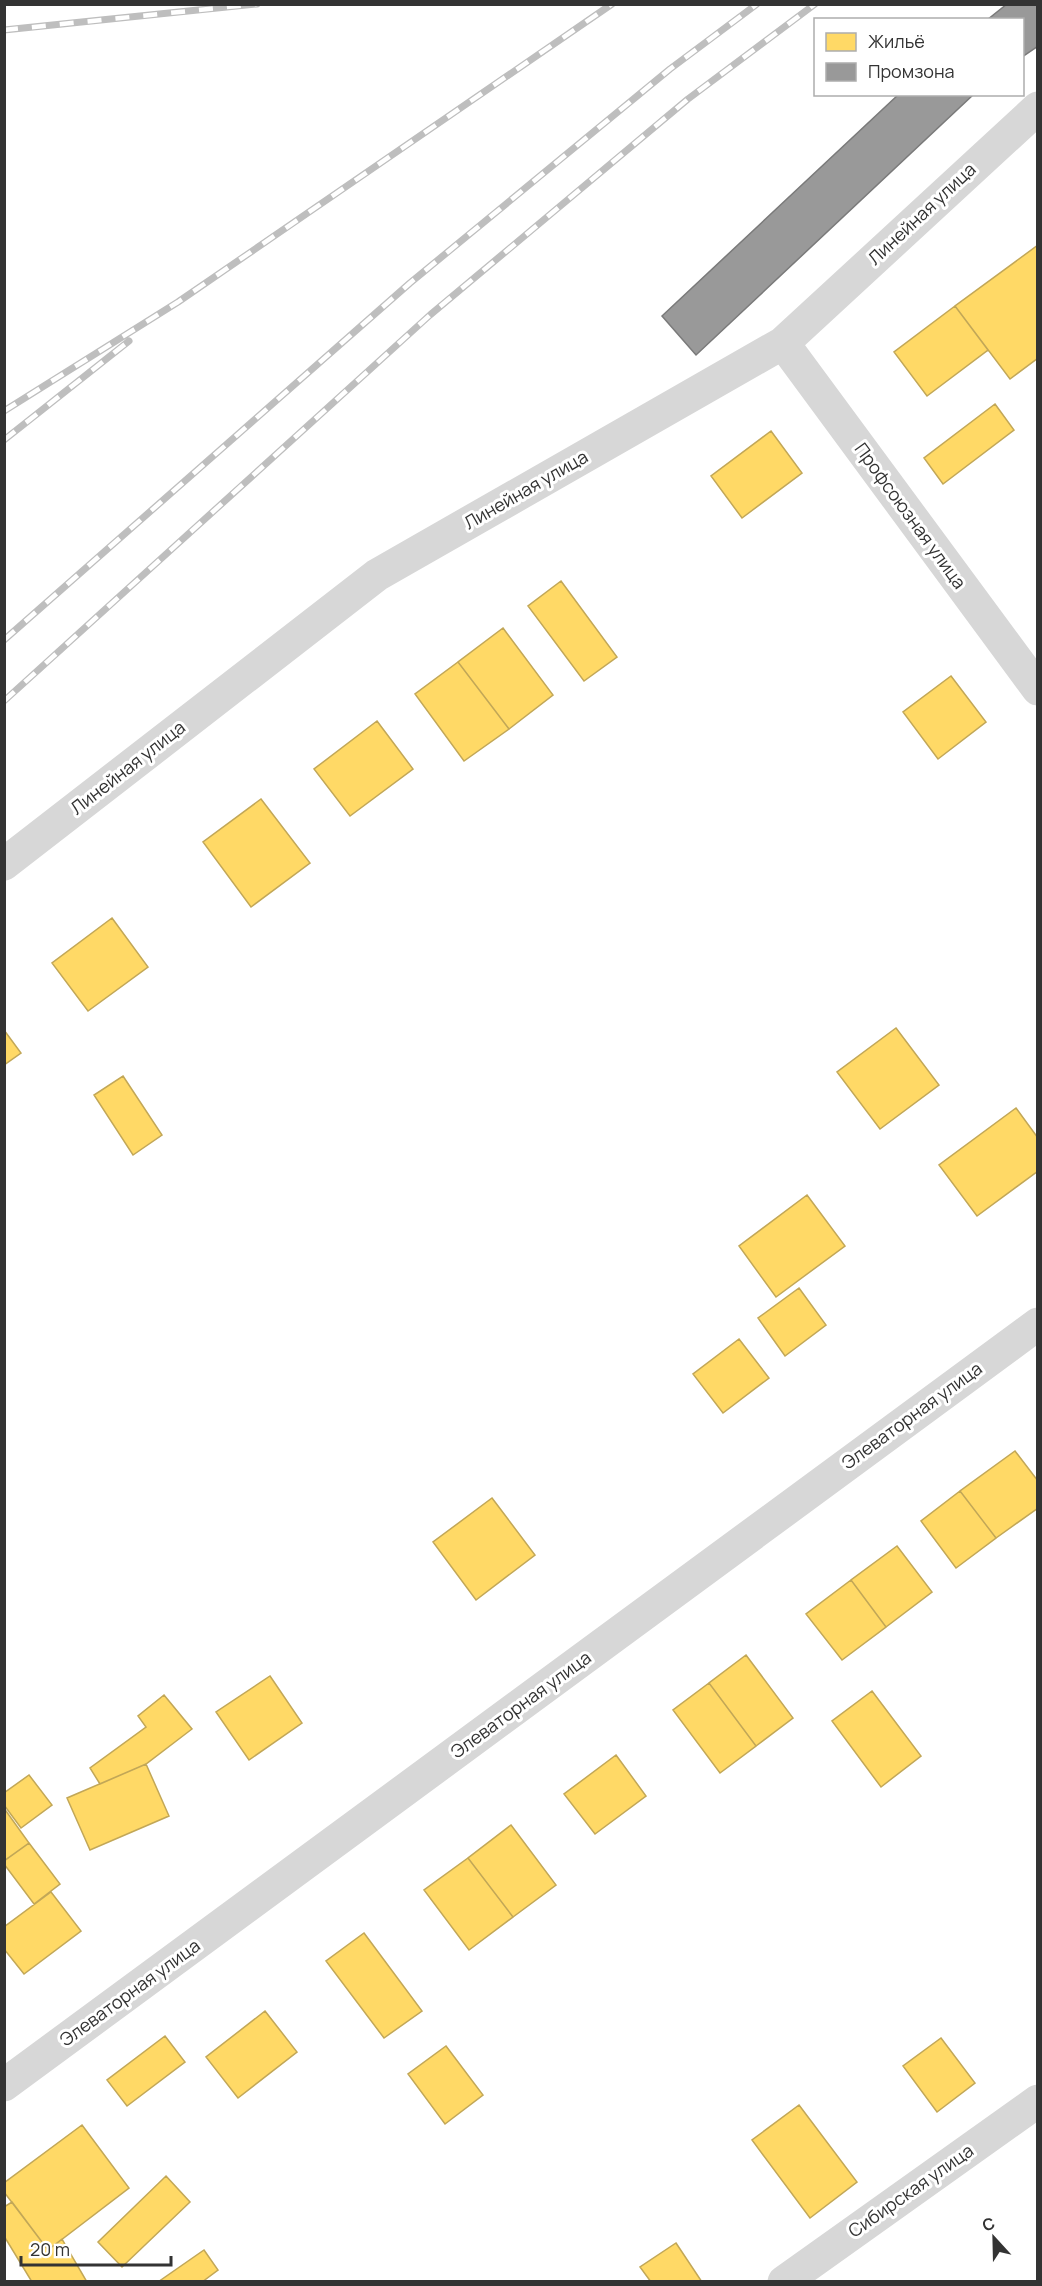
<svg xmlns="http://www.w3.org/2000/svg" width="1042" height="2286" font-family="Manrope,sans-serif">
  <style>
    .homes { fill: #ffd966; stroke: #c2a757; stroke-width: 1.5 }
    .industry { fill: #999; stroke: #7a7a7a; stroke-width: 1.5 }
    .lines { fill: none; stroke-linecap: round; stroke-linejoin: round }
    .minor { stroke: #d7d7d7; stroke-width: 33 }
    .rail-casing { stroke: #bebebe; stroke-width: 7 }
    .rail { stroke: #fff; stroke-width: 4.5; stroke-dasharray: 14; stroke-linecap: butt }
    .labels { text-anchor: middle; stroke-width: 6; stroke-linejoin: round; paint-order: stroke }
    .street-label { font-size: 18px; fill: #333; stroke: #fff }
  </style>
  <rect width="100%" height="100%" fill="#fff"/>
  <path class="homes" d="M1038,245v113l-28,21 -55,-73z
    M955,306l33,44 -61,46 -33,-44z
    M995,404l19,26 -71,54 -19,-26z
    M771,431l31,42 -60,45 -31,-42z
    M561,581l56,76 -33,24 -56,-75z
    M503,628l50,67 -44,34 -51,-67z
    M458,662l51,67 -45,32 -49,-67z
    M951,676l35,46 -48,37 -35,-47z
    M377,721l36,48 -63,47 -36,-47z
    M261,799l49,64 -59,44 -48,-65z
    M112,918l36,49 -60,44 -36,-48z
    M896,1028l43,57 -59,44 -43,-57z
    M4,1030l17,23 -17,12z
    M123,1076l39,59 -29,20 -39,-60z
    M1016,1108l22,30v33l-61,45 -38,-51z
    M807,1195l38,51 -69,51 -37,-51z
    M799,1288l27,37 -41,31 -27,-38z
    M739,1339l30,39 -46,35 -30,-39z
    M1015,1451l23,30v27l-42,30 -36,-47z
    M960,1491l36,47 -40,30 -35,-47z
    M492,1498l43,57 -59,45 -43,-58z
    M897,1546l35,46 -46,35 -35,-47z
    M851,1580l35,47 -44,33 -36,-46z
    M746,1655l47,63 -37,28 -47,-63z
    M270,1676l32,47 -53,37 -33,-48z
    M709,1683l47,63 -36,27 -47,-63z
    M872,1691l49,65 -40,31 -49,-66z
    M164,1695l28,34 -46,35 -46,20 -10,-16 56,-41 -8,-11z
    M616,1755l30,41 -51,38 -31,-40z
    M146,1764l23,52 -79,34 -23,-52z
    M29,1775l23,30 -31,23 -17,-23v-12z
    M6,1811l23,32 -25,18v-49z
    M511,1825l45,60 -43,32 -45,-59z
    M29,1843l31,41 -26,20 -30,-40v-3z
    M468,1858l45,59 -44,33 -45,-60z
    M51,1892l30,39 -57,43 -20,-25v-22z
    M364,1933l58,78 -38,27 -58,-77z
    M265,2011l32,41 -59,46 -32,-41z
    M165,2036l20,26 -58,44 -20,-26z
    M941,2038l34,45 -38,29 -34,-46z
    M446,2046l37,49 -38,29 -37,-50z
    M799,2105l58,77 -47,36 -58,-78z
    M82,2125l47,63 -81,62 -44,-58v-9z
    M166,2176l24,26 -68,65 -24,-25z
    M12,2202l36,48 14,-11 25,43h-55l-28,-46v-29z
    M676,2243l26,39h-51l-11,-15z
    M204,2250l14,20 -16,12h-44z"/>
  <path class="industry" d="M1007,4h31v42l-16,11v-37h-35z
    M899,94h75l-278,261 -34,-39z"/>
  <g class="lines">
    <path class="minor" d="M783,343l255,346
      M4,864l373,-289 406,-232 255,-235
      M4,2085l1034,-761
      M784,2282l254,-181"/>
    <g class="rail-casing">
      <path id="rail" d="M4,30l253,-26
        M4,411l174,-109 434,-298
        M4,440l125,-99
        M4,640l406,-357 260,-214 87,-65
        M4,701l426,-386 258,-216 127,-95"/>
    </g>
    <use href="#rail" class="rail"/>
  </g>
  <g class="labels">
    <g class="street-label">
      <text transform="translate(922 214) rotate(-43)" y="6">Линейная улица</text>
      <text transform="translate(526 490) rotate(-30)" y="6">Линейная улица</text>
      <text transform="translate(910 516) rotate(54)" y="6">Профсоюзная улица</text>
      <text transform="translate(128 768) rotate(-38)" y="6">Линейная улица</text>
      <text transform="translate(912 1416) rotate(-36)" y="6">Элеваторная улица</text>
      <text transform="translate(521 1705) rotate(-36)" y="6">Элеваторная улица</text>
      <text transform="translate(130 1993) rotate(-36)" y="6">Элеваторная улица</text>
      <text transform="translate(911 2191) rotate(-35)" y="6">Сибирская улица</text>
    </g>
  </g>
  <rect width="1042" height="2286" fill="none" stroke="#333333" stroke-width="12"/>
  <rect x="814" y="18" width="210" height="78" fill="#ffffff" stroke="#adadad" stroke-width="1.5"/>
  <rect x="826" y="33" width="30" height="18" fill="#ffd966" stroke="#adadad" stroke-width="1.5"/>
  <text x="868" y="48" font-size="18" fill="#333333">Жильё</text>
  <rect x="826" y="63" width="30" height="18" fill="#999999" stroke="#adadad" stroke-width="1.5"/>
  <text x="868" y="78" font-size="18" fill="#333333">Промзона</text>
  <g transform="translate(994 2238) rotate(338)" stroke="#ffffff" stroke-width="4.5" paint-order="stroke">
  <path d="M0-4.5L10 22L0 15L-10 22Z" fill="#333333"/>
  <text y="-9" font-size="16" font-weight="bold" text-anchor="middle" fill="#333333">С</text>
  </g>
  <path d="M21 2256v9h150v-9" fill="none" stroke="#333333" stroke-width="3"/>
  <text x="30" y="2256" font-size="18" fill="#333333" stroke="#ffffff" stroke-width="4.5" paint-order="stroke">20 m</text>
</svg>
